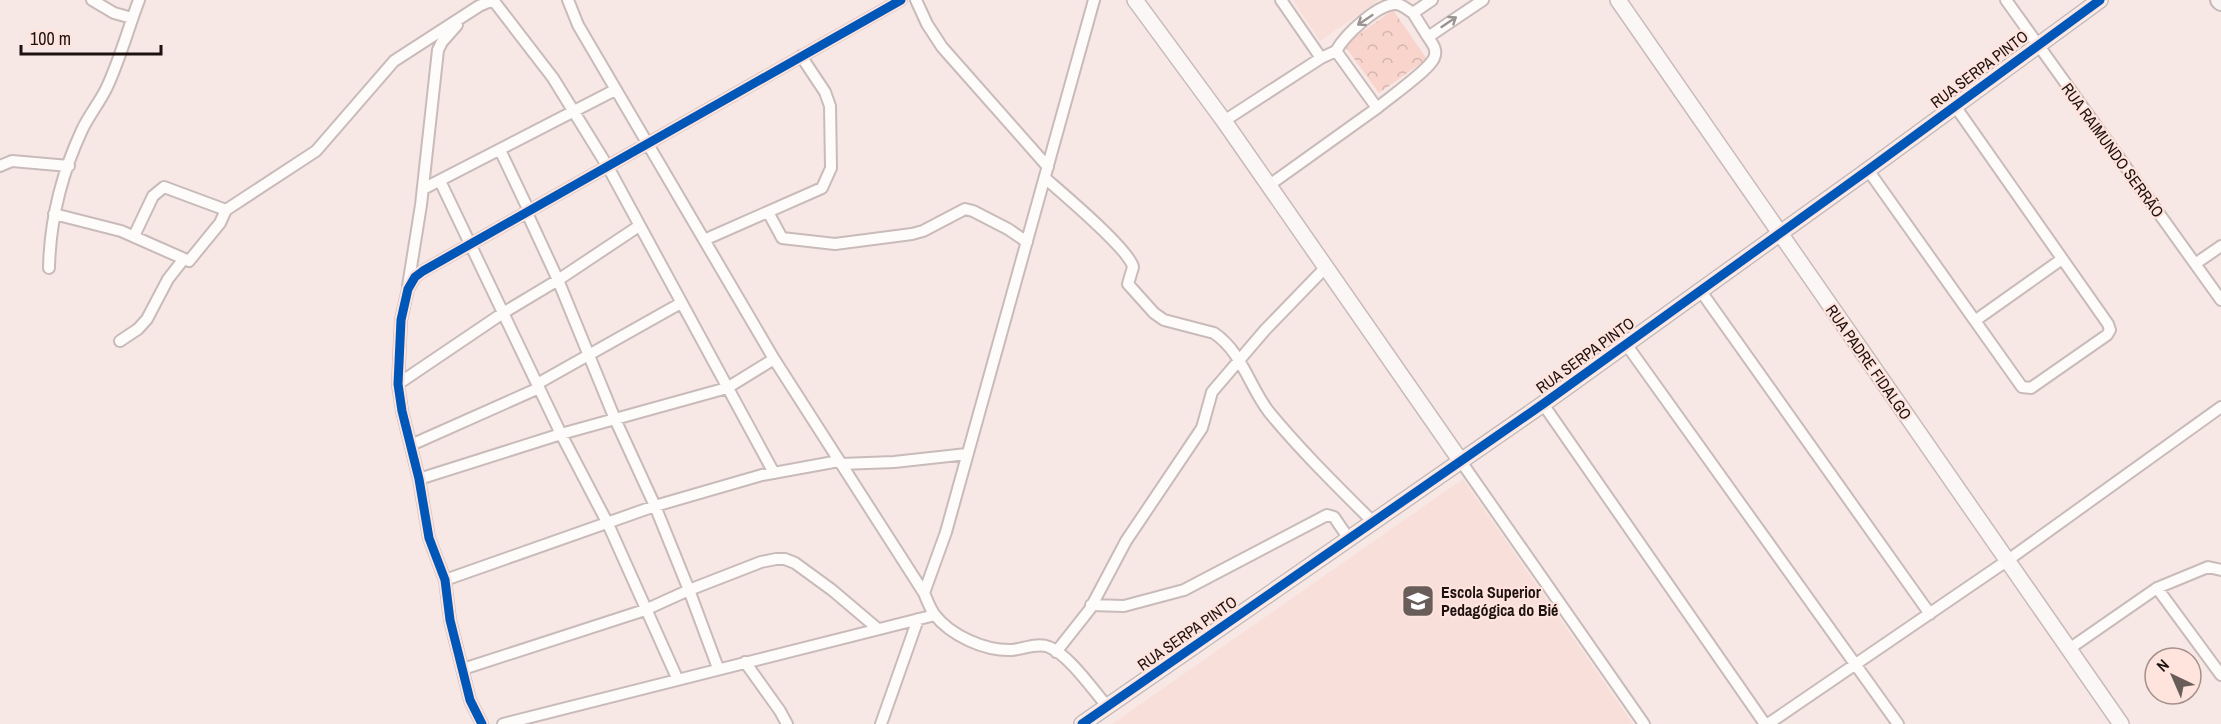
<svg xmlns="http://www.w3.org/2000/svg" width="2221" height="724" font-family="'Archivo Narrow',sans-serif">
  <style>
    .built { fill: #f9dfd9 }
    .park { fill: url(#park-crowns) }
    .lines { fill: none; stroke-linecap: round; stroke-linejoin: round }
    .street-casing { stroke: #c8bbb9; stroke-width: 14 }
    .secondary-casing { stroke: #c8bbb9; stroke-width: 18 }
    .primary-casing { stroke: #c5b7b5; stroke-width: 20 }
    .street { stroke: #fefcfb; stroke-width: 10 }
    .secondary { stroke: #fbf7f6; stroke-width: 15 }
    .primary { stroke: #f8f2f2; stroke-width: 16 }
    .cycleway-casing { stroke: #ffe3dd; stroke-width: 13 }
    .cycleway { stroke: #0057b8; stroke-width: 9 }
    .oneway { stroke: #999391 }
    .labels { text-anchor: middle; stroke-width: 4.5; stroke-linejoin: round; paint-order: stroke }
    .street-label { font-size: 16px; fill: #1d120f; stroke: #ffe3dd }
    .poi-label { font-size: 16px; font-weight: bold; fill: #1d120f; stroke: #ffe3dd; text-anchor: start }
  </style>
  <defs>
    <pattern id="park-crowns" width="20" height="18" patternUnits="userSpaceOnUse" patternTransform="scale(1.5)"><rect width="20" height="18" fill="#f8d4cd"/><path d="M2 6a3 3 0 1 1 6 0M12 15a3 3 0 1 1 6 0" fill="none" stroke="#d4b5af"/></pattern>
  </defs>
  <rect width="100%" height="100%" fill="#f7e8e5"/>
  <path class="built" d="M1293,0h86l-59,41z
    M1463,479l170,245h-521z"/>
  <path class="park" d="M1393,10l34,49 -48,34 -35,-48z"/>
  <g class="lines">
    <g class="street-casing">
      <path id="street" d="M92,0l22,13 18,5
        M493,0l60,78 55,89 166,306
        M568,0l10,25 196,334 150,234c3,7 6,15 10,21 17,22 51,37 78,36 11,-1 26,-8 37,-3 20,8 44,43 58,59
        M916,0l11,24 15,23 106,120
        M1281,0l40,58
        M1432,0l-19,13c-5,-3 -10,-8 -16,-9 -19,-1 -52,31 -61,47l41,57c12,-10 52,-38 57,-50 4,-8 -2,-15 -6,-21l55,-37
        M2006,0l215,300
        M1413,13l15,24
        M1224,121l97,-63 15,-7
        M500,150l29,61
        M0,166l12,-5 57,5
        M1868,170l154,217 9,1 76,-53 3,-5 -2,-6 -153,-218
        M1045,178c17,15 84,71 88,89l-5,17 26,29 10,7 50,13c28,19 35,53 55,79 32,39 69,75 105,111
        M440,181l121,253 47,90 69,154
        M1268,186l109,-78
        M423,189l192,-99
        M768,212l14,26 53,6 77,-10 11,-3 42,-22 8,2 35,18 19,13
        M527,213l31,67 57,139 40,87 34,84 29,78
        M54,214l67,17 68,30 31,-38 6,-13 90,-59 78,-90 85,-55 14,-6
        M134,236l19,-40 11,-9 62,23
        M704,240l118,-52 9,-20 -1,-62 -5,-14 -24,-36
        M2195,264l26,-18
        M49,268c1,-47 13,-95 33,-138 7,-15 18,-28 25,-43 13,-28 21,-58 32,-87
        M408,286l13,-81 17,-155 4,-8 15,-17
        M1700,290l230,324
        M1976,320l86,-61
        M120,341l18,-12 9,-10 21,-40 15,-19
        M1626,344l272,380
        M398,384l105,-71 55,-33 81,-54
        M537,384l144,-81
        M1543,404l222,320
        M411,445l128,-57
        M1460,460l184,264
        M841,464l53,-2 73,-8
        M419,479l142,-45 166,-46 47,-29
        M445,580l210,-74 107,-31 77,-14
        M2157,588l64,87
        M924,593l22,-61 148,-532
        M1091,605l33,1 60,-16 143,-75 7,2 15,22
        M2069,649l88,-61 51,-21 13,3
        M1056,652l34,-43 36,-68 76,-113 10,-36 53,-62 61,-63
        M745,662l35,49 7,13
        M463,669l182,-59 44,-20 72,-28 15,-3h9l10,4 37,27 46,39
        M482,724l-12,-24 -20,-80 -5,-40 -16,-42 -10,-59 -17,-68 -4,-27 3,-64 7,-31 7,-12 8,-6 478,-271
        M503,724l432,-109
        M881,724l37,-105
        M1768,724l240,-164 213,-153"/>
    </g>
    <g class="secondary-casing">
      <path id="secondary" d="M1135,0l89,121 236,339
        M1618,0l503,724
        M1082,724l461,-320 325,-234 232,-170"/>
    </g>
    <g class="primary-casing">
      <path id="primary" d="M2219,0l2,2"/>
    </g>
    <use href="#street" class="street"/>
    <use href="#secondary" class="secondary"/>
    <use href="#primary" class="primary"/>
    <g class="cycleway-casing">
      <path id="cycleway" d="M482,724l-12,-24 -20,-80 -5,-40 -16,-42 -10,-59 -17,-68 -4,-27 3,-64 7,-31 7,-12 8,-6 478,-271
        M1082,724l461,-320 325,-234 232,-170"/>
    </g>
    <use href="#cycleway" class="cycleway"/>
  </g>
  <defs><path id="oneway-shaft" d="M-6 0H5M1.5-3L5.5 0L1.5 3" fill="none" stroke-width="1.6" stroke-linecap="round" stroke-linejoin="round" transform="scale(1.5)"/></defs>
  <g class="oneway">
    <use href="#oneway-shaft" transform="translate(1365 20) rotate(146)"/>
    <use href="#oneway-shaft" transform="translate(1449 22) rotate(-34)"/>
  </g>
  <defs>
    <g id="university-square" transform="scale(1.725)"><rect x="-9" y="-9" width="18" height="18" rx="4" fill="#695d5a" stroke="#ffe3dd"/><path d="M0-5L7-2L0 1L-7-2ZM-4 1L0 2.5L4 1V4Q0 6-4 4Z" fill="#fff"/></g>
  </defs>
  <g fill-rule="evenodd">
    <use href="#university-square" x="1418" y="601"/>
  </g>
  <g class="labels">
    <g class="street-label">
      <text transform="translate(1979 69) rotate(-37)" y="6">RUA SERPA PINTO</text>
      <text transform="translate(2113 150) rotate(54)" y="6">RUA RAIMUNDO SERRÃO</text>
      <text transform="translate(1585 355) rotate(-36)" y="6">RUA SERPA PINTO</text>
      <text transform="translate(1869 362) rotate(55)" y="6">RUA PADRE FIDALGO</text>
      <text transform="translate(1187 633) rotate(-35)" y="6">RUA SERPA PINTO</text>
    </g>
    <g class="poi-label">
      <text x="1441" y="598">Escola Superior<tspan x="1441" dy="18">Pedagógica do Bié</tspan></text>
    </g>
  </g>
  <g transform="translate(2173 676) rotate(316)"><circle r="28" fill="#ffe3dd" stroke="#a58f8b" stroke-width="1.5"/>
  <path d="M0-4.5L10 22L0 15L-10 22Z" fill="#695d5a"/>
  <text y="-9" font-size="16" font-weight="bold" text-anchor="middle" fill="#1d120f">N</text>
  </g>
  <path d="M21 45v9h140v-9" fill="none" stroke="#1d120f" stroke-width="3"/>
  <text x="30" y="45" font-size="18" fill="#1d120f" stroke="#ffe3dd" stroke-width="4.5" paint-order="stroke">100 m</text>
</svg>
